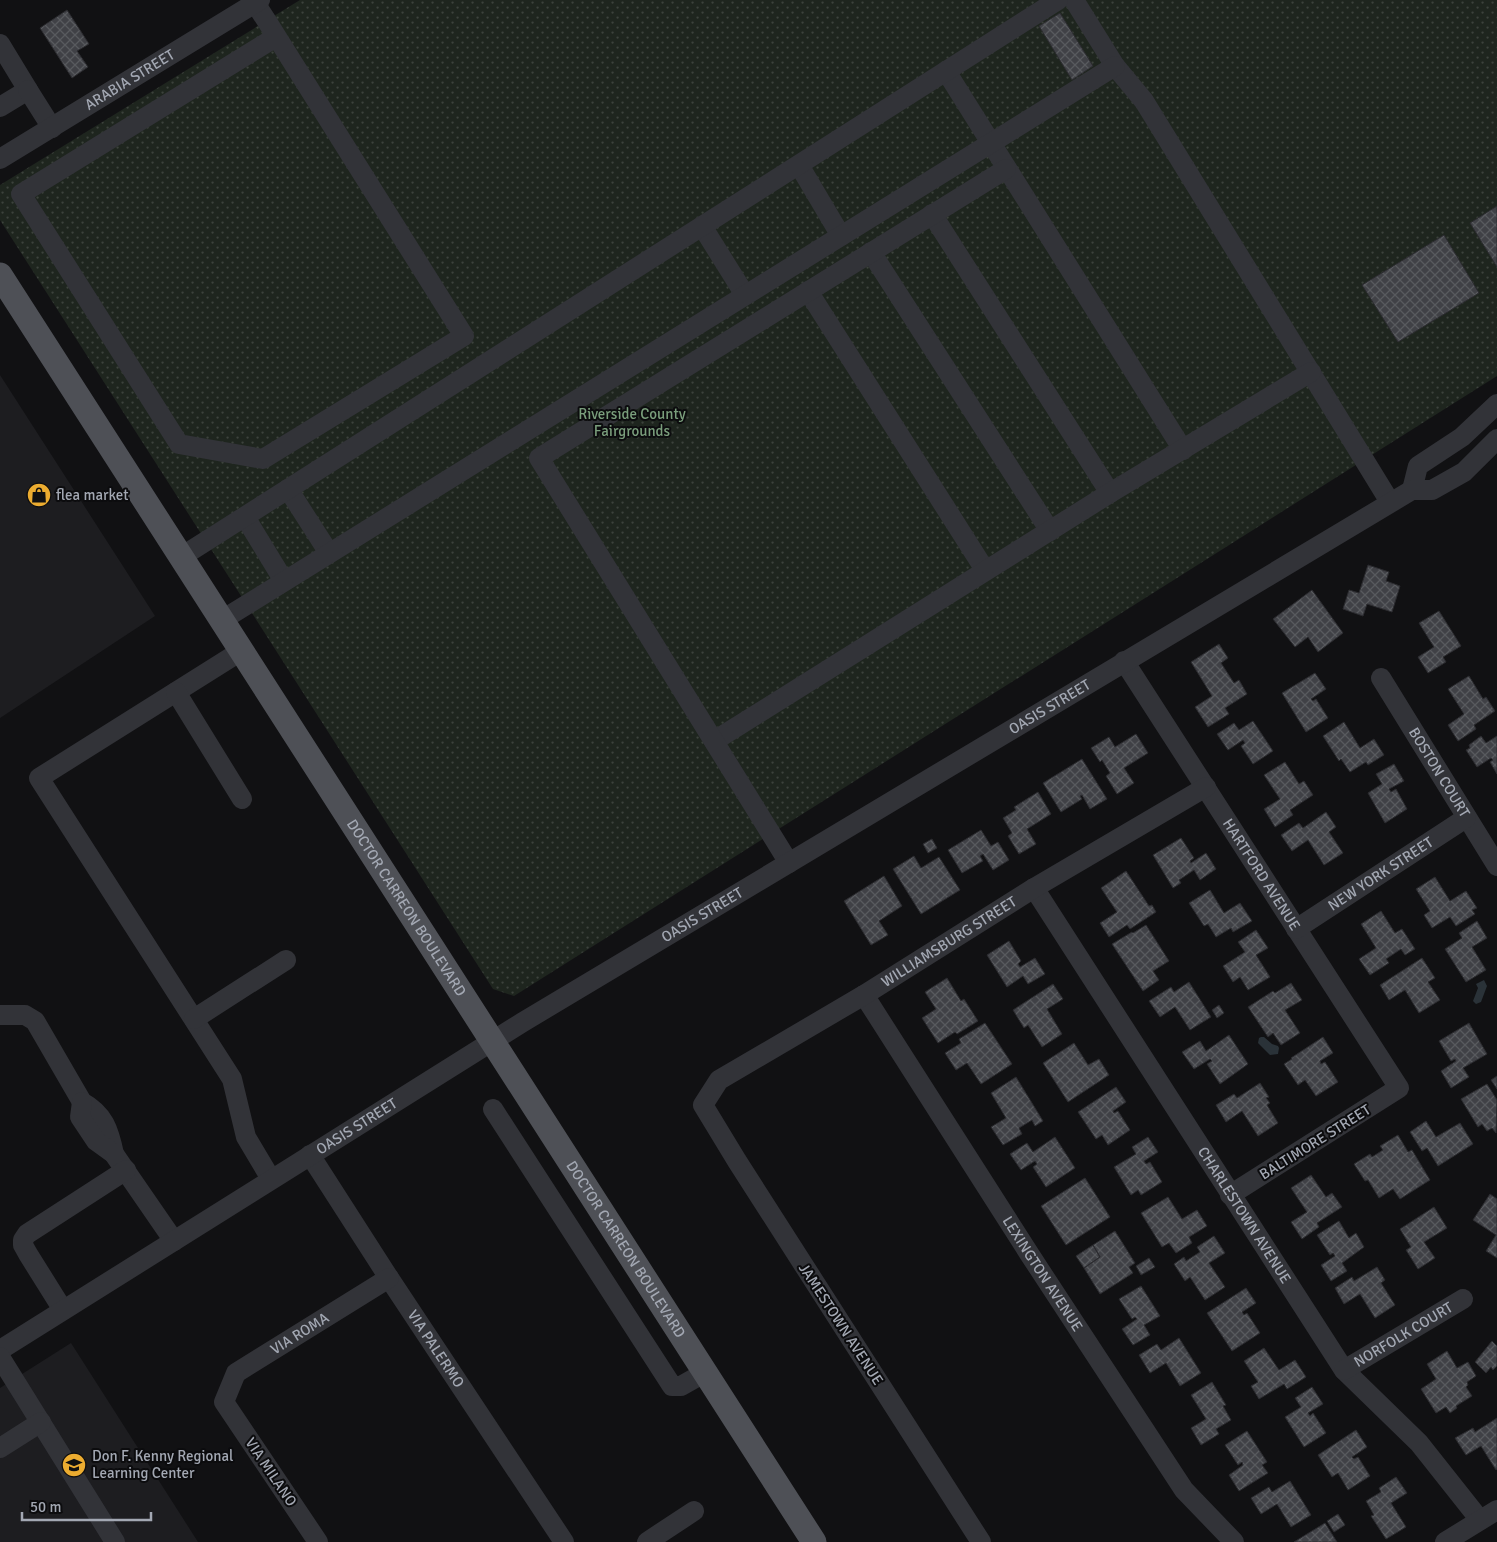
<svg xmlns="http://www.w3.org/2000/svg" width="1497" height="1542" font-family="Signika,sans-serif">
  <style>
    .built { fill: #1d1d20 }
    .green { fill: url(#green-dots) }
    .water { fill: #2a3238 }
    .building { fill: url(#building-cross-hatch); stroke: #2b2b2f }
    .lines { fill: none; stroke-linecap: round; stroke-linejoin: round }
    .minor { stroke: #323338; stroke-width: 20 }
    .major { stroke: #4e5056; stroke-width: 25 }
    .labels { text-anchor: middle; stroke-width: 4; stroke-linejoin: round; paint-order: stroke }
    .street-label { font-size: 15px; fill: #a3a8b3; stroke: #0c0c0e }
    .park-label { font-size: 15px; fill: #7a9e7c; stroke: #0c0c0e }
    .poi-label { font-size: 15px; fill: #a3a8b3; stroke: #0c0c0e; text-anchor: start }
  </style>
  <defs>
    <pattern id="green-dots" width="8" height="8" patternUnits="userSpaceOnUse" patternTransform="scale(1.25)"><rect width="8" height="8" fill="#1e251e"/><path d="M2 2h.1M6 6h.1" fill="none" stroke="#3c423c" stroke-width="1.8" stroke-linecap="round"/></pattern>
    <pattern id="building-cross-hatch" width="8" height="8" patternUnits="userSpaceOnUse" patternTransform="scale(1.25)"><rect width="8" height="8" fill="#404146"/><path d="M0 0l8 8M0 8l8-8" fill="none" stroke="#585a5e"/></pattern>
  </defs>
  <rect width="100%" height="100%" fill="#111113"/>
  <path class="built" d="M0,375l155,241 -155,102z
    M71,1343l127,199h-198v-154z"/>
  <path class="green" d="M300,0h1197v376l-983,620 -21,-7 -493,-769v-35z"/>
  <path class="water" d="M1484,980l3,6 -6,16 -5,2 -3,-3 5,-13 -2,-4z
    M1261,1037h3l8,7 6,2 1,2 -1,6 -8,1 -12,-12 1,-5z"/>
  <path class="building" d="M67,10l22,34 -12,7 11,16 -16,11 -32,-50z
    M1060,13l33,53 -21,14 -33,-54z
    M1497,206v61l-27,-44z
    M1444,235l35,58 -81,49 -36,-57z
    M1368,565l21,7 -3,9 14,5 -8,26 -25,-8 -4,12 -20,-7 6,-19 10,3z
    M1312,590l31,43 -25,19 -10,-15 -13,10 -22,-28z
    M1439,611l22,35 -18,11 3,5 -18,11 -10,-16 16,-10 -15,-24z
    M1219,644l9,14 -7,5 13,20 5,-3 8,14 -22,14 4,6 -21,13 -13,-20 17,-11 -21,-34z
    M1315,673l11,16 -15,10 2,2 3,-2 12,19 -22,14 -24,-39z
    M1469,676l14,23 3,-2 9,14 -21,14 2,4 -18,12 -10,-16 16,-11 -16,-25z
    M1253,721l20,30 -20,13 -12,-18 4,-3 -2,-3 -15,10 -11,-16 17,-11 5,7z
    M1344,722l16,26 14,-9 10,16 -16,10 -2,-3 -16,10 -9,-13 -2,2 -16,-25z
    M1136,734l12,19 -24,15 10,15 -17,11 -11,-18 4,-3 -8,-13 -2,2 -9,-14 18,-11 6,10z
    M1481,736l5,7 11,-7v38l-7,-12 3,-2 -2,-2 -14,9 -11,-17 4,-2 -1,-3z
    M1082,759l25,40 -17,10 -8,-14 -2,1 2,3 -21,13 -18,-29z
    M1285,762l14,22 5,-3 9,14 -23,15 3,5 -18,12 -11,-18 16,-10 -16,-24z
    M1394,764l10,17 -15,8 2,3 5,-3 11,20 -22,14 -17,-30 14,-9 -6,-10z
    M1038,792l13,22 -24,15 9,15 -17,10 -11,-18 4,-3 -9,-15 13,-8 -2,-3z
    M1326,812l10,15 -7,5 14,21 -19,12 -16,-25 -16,11 -11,-16 18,-12 4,5z
    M981,830l10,16 7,-4 11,18 -16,10 -10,-16 -3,2 3,5 -21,12 -14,-23z
    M1181,838l13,20 -4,3 1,2 15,-10 10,16 -16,11 -6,-10 -15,10 2,3 -8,5 -20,-33z
    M932,839l5,9 -9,5 -5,-9z
    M914,856l7,12 18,-11 21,33 -39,24 -28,-45z
    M1126,871l23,35 3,-1 4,7 -26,17 -3,-4 -18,12 -9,-14 17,-11 -16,-24z
    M884,876l18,30 -23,15 9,14 -17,10 -27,-44z
    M1435,877l15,24 16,-10 11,17 -5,2 3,4 -19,12 -6,-9 -18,11 -8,-13 6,-4 -14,-22z
    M1210,890l14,23 16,-10 12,18 -19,11 -2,-4 -15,9 -8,-13 -4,2 -15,-23z
    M1381,911l14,22 7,-4 13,20 -10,6 -4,-6 -15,10 3,4 -19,12 -11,-16 17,-11 -15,-24z
    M1477,921l10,17 -15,9 14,23 -20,12 -21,-33 17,-11 -3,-5z
    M1146,925l23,36 -16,10 6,9 -16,11 -31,-47 20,-12 1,1z
    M1256,930l12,18 -12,7 14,22 -22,13 -8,-13 -7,5 -10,-16 22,-14 -7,-10z
    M1009,941l12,20 -3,3 2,3 15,-9 10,16 -17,10 -5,-8 -16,11 -20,-32z
    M1422,958l13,20 -7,4 12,18 -21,13 -14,-23 -16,10 -9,-15z
    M947,978l14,23 3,-2 14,22 -21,13 -2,-2 -17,11 -16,-25 14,-9 -11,-17z
    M1189,982l22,35 -21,13 -15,-23 -15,10 -11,-16 22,-14 3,5z
    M1291,983l11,17 -17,10 15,23 -19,12 -8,-12 -5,4 -20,-30 25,-16 2,2z
    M1053,984l10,15 -16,10 15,25 -20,13 -14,-22 -4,3 -11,-18z
    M1219,1005l5,8 -7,5 -5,-8z
    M985,1023l27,41 -31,20 -14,-21 -11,7 -11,-17 16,-10 -2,-4z
    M1469,1023l18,31 -24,14 6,9 -18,11 -10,-17 15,-10 -1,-2 -4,2 -12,-20z
    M1229,1035l19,29 -28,20 -13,-20 5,-3 -2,-2 -16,10 -12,-17 18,-11 6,10z
    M1323,1037l10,16 -13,8 1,3 4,-2 13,20 -22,14 -11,-16 -7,5 -14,-21 8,-5 -1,-1z
    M1074,1043l14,22 11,-6 10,16 -41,27 -25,-39z
    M1497,1076v13l-6,-9z
    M1016,1077l27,44 -8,5 -3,-6 -13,8 3,6 -19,11 -12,-18 15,-9 -15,-25z
    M1260,1083l9,14 -3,1 4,5 -3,2 11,18 -20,13 -16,-25 -16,11 -10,-17 18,-11 3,4z
    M1487,1084l10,16 -1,33 -4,-5 -5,3 -5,-7 -4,3 -17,-28z
    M1116,1087l10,15 -13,9 1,2 4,-2 12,19 -22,15 -6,-10 -6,4 -18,-27z
    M1426,1121l10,16 24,-14 13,21 -35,22 -11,-18 -5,3 -12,-19z
    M1398,1135l10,17 4,-2 18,30 -30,19 -7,-10 -14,9 -11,-18 -3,1 -11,-17 16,-10 2,3 11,-7 -3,-4z
    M1055,1137l20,31 -29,19 -13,-20 4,-3 -2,-3 -14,9 -11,-16 17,-11 6,9z
    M1148,1137l10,15 -14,9 2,3 4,-2 12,20 -21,13 -3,-5 -7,5 -17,-28 22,-13 -4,-7z
    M1311,1175l15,22 6,-4 10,14 -25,16 2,4 -17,12 -11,-17 16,-10 -16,-24z
    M1085,1178l25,39 -44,28 -25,-39z
    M1490,1194l7,5v59l-11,-7 10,-16 -23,-15z
    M1168,1197l14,22 15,-9 10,16 -18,11 3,6 -16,10 -7,-10 -7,4 -21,-34z
    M1434,1207l13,21 -23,14 11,16 -17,11 -12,-19 5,-3 -11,-18z
    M1339,1221l10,17 7,-5 8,14 -22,16 5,8 -16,10 -10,-16 14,-9 -2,-3 -3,2 -13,-20z
    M1115,1231l20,32 -6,4 4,6 -33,21 -16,-26 16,-11 -7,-12z
    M1214,1236l11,17 -16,10 16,24 -20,13 -15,-23 -5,4 -11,-17 10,-7 2,4 14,-9 -3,-5z
    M1093,1245l7,12 -16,11 -8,-12z
    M1149,1258l6,9 -14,8 -5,-9z
    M1377,1267l8,13 -4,3 14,22 -20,13 -15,-24 -16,10 -9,-16 17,-11 2,4z
    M1141,1286l19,30 -16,9 6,10 -17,10 -11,-16 15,-10 -2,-2 -3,2 -13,-20z
    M1246,1288l10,15 -14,9 2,3 3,-2 13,20 -28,18 -25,-38z
    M1179,1338l22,35 -21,13 -14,-23 -16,10 -11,-18 18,-11 4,6z
    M1492,1341l5,5v20l-4,4 -2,-3 -5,6 -11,-11z
    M1264,1348l15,22 16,-10 11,17 -19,12 -3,-5 -25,15 -8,-13 7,-4 -14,-21z
    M1447,1351l10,17 11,-6 8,14 -9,6 1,3 -2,2 6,9 -16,10 1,2 -7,5 -4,-6 -10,6 -15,-24 15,-10 -9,-15z
    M1212,1382l14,23 -3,1 8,14 -15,9 3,5 -18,11 -10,-17 15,-9 -15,-24z
    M1312,1387l11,17 -15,9 2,3 3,-3 13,20 -22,14 -19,-30 16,-10 -6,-9z
    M1497,1418v51l-1,1 -15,-24 -15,9 -11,-17 18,-10 2,4z
    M1356,1430l11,17 -15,10 2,2 4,-2 12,19 -22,14 -10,-17 -6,4 -14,-22z
    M1247,1431l20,31 -5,3 6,8 -29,18 -10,-16 14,-10 -1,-3 -4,3 -13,-20z
    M1396,1477l11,16 -16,10 15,24 -20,12 -15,-23 3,-1 -8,-14 15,-9 -2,-4z
    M1290,1481l21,34 -20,12 -14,-23 -16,10 -10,-16 18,-11 3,5z
    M1338,1514l7,11 -11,7 -7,-11z
    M1325,1523l12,19h-43z"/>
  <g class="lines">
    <g class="minor">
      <path d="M1074,0l41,66 29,35 246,401"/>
      <path d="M255,3l13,20 196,313 -201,123 -84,-15 -158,-250 255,-157"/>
      <path d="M0,44l28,46 -28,17"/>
      <path d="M946,71l237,379"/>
      <path d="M28,90l24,38"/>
      <path id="s1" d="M0,159l260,-159"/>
      <path d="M799,165l42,71"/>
      <path d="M932,214l178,279"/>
      <path d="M702,226l43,69"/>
      <path d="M871,252l179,279"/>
      <path d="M808,291l177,279"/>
      <path d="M288,489l41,64"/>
      <path d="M1412,490l6,-24 44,-29 35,-33"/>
      <path d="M245,517l39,64"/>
      <path d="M181,557l877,-557"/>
      <path d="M222,620l893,-554"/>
      <path d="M241,651l-202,127 193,301 14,58 25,42"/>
      <path id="s2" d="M1124,661l275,427 -169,107"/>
      <path id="s3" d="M1381,678l116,188"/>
      <path d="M176,692l66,107"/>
      <path d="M714,741l396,-248 201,-121"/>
      <path d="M789,863l-250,-405 467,-289"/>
      <path id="s4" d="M1034,888l310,482 75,73 61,77"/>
      <path id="s5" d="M1296,929l170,-111"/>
      <path id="s6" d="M864,995l166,260 154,235 50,52"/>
      <path d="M0,1015h25l10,6 47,81c22,12 27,28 32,52"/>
      <path d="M194,1019l92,-59"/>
      <path d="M82,1102l-2,15 16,24 18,13 60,87"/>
      <path d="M493,1109l179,277h9l23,-13"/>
      <path id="s7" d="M310,1155l79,123 175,264"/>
      <path d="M63,1310l-35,-56 -5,-9v-5l4,-6 99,-64"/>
      <path id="s8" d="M0,1350l523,-328 889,-532h20l32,-18 33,-33"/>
      <path d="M0,1357l115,185"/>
      <path id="s9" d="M1344,1370l119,-71"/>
      <path d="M0,1448l41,-26"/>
      <path id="s10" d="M318,1542l-94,-140 12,-29 153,-95"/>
      <path d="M647,1542l47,-31"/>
      <path id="s11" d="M981,1542l-244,-381 -34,-56 16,-25 145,-85 170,-107 172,-101"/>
      <path d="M1445,1542l52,-32"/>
    </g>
    <path class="major" id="s12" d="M0,275l814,1267"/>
  </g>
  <defs>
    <g id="shop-disc" transform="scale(1.25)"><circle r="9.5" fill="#ecac30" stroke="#0c0c0e"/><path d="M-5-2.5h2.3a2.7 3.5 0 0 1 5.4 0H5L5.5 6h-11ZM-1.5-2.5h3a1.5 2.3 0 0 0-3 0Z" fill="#111"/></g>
    <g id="school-disc" transform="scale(1.25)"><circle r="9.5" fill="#ecac30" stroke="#0c0c0e"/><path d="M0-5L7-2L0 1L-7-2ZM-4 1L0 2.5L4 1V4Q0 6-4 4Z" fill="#111"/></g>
  </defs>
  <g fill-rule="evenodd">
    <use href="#shop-disc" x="39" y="495"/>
    <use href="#school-disc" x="74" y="1465"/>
  </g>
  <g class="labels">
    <g class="street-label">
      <text dy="5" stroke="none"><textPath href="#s1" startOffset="152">ARABIA STREET</textPath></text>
      <text dy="5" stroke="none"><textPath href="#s8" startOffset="1231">OASIS STREET</textPath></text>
      <text dy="5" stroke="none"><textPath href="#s3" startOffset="111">BOSTON COURT</textPath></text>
      <text dy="5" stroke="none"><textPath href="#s5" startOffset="101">NEW YORK STREET</textPath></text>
      <text dy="5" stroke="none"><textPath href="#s2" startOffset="254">HARTFORD AVENUE</textPath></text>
      <text dy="5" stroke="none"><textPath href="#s12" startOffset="752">DOCTOR CARREON BOULEVARD</textPath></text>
      <text dy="5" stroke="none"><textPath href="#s8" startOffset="826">OASIS STREET</textPath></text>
      <text dy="5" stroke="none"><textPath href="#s11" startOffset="816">WILLIAMSBURG STREET</textPath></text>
      <text dy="5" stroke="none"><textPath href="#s8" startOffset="421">OASIS STREET</textPath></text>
      <text transform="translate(1315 1142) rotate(-32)" y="5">BALTIMORE STREET</text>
      <text dy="5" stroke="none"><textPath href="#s4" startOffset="389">CHARLESTOWN AVENUE</textPath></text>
      <text dy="5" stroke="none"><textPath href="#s12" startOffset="1158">DOCTOR CARREON BOULEVARD</textPath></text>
      <text dy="5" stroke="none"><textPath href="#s6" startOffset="331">LEXINGTON AVENUE</textPath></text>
      <text transform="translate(841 1324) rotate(57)" y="5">JAMESTOWN AVENUE</text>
      <text dy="5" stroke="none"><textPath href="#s10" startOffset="275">VIA ROMA</textPath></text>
      <text dy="5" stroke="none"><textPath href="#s9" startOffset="69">NORFOLK COURT</textPath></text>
      <text dy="5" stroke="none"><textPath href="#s7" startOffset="231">VIA PALERMO</textPath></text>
      <text transform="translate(271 1472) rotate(56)" y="5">VIA MILANO</text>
    </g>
    <g class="park-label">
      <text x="632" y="419">Riverside County<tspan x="632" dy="17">Fairgrounds</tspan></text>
    </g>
    <g class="poi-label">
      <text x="56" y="500">flea market</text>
      <text x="92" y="1461">Don F. Kenny Regional<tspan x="92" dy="17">Learning Center</tspan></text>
    </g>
  </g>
  <path d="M22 1512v8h129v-8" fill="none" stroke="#a3a8b3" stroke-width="2.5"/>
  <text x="30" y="1512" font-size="15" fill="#a3a8b3" stroke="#0c0c0e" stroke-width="4" paint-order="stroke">50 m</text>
</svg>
